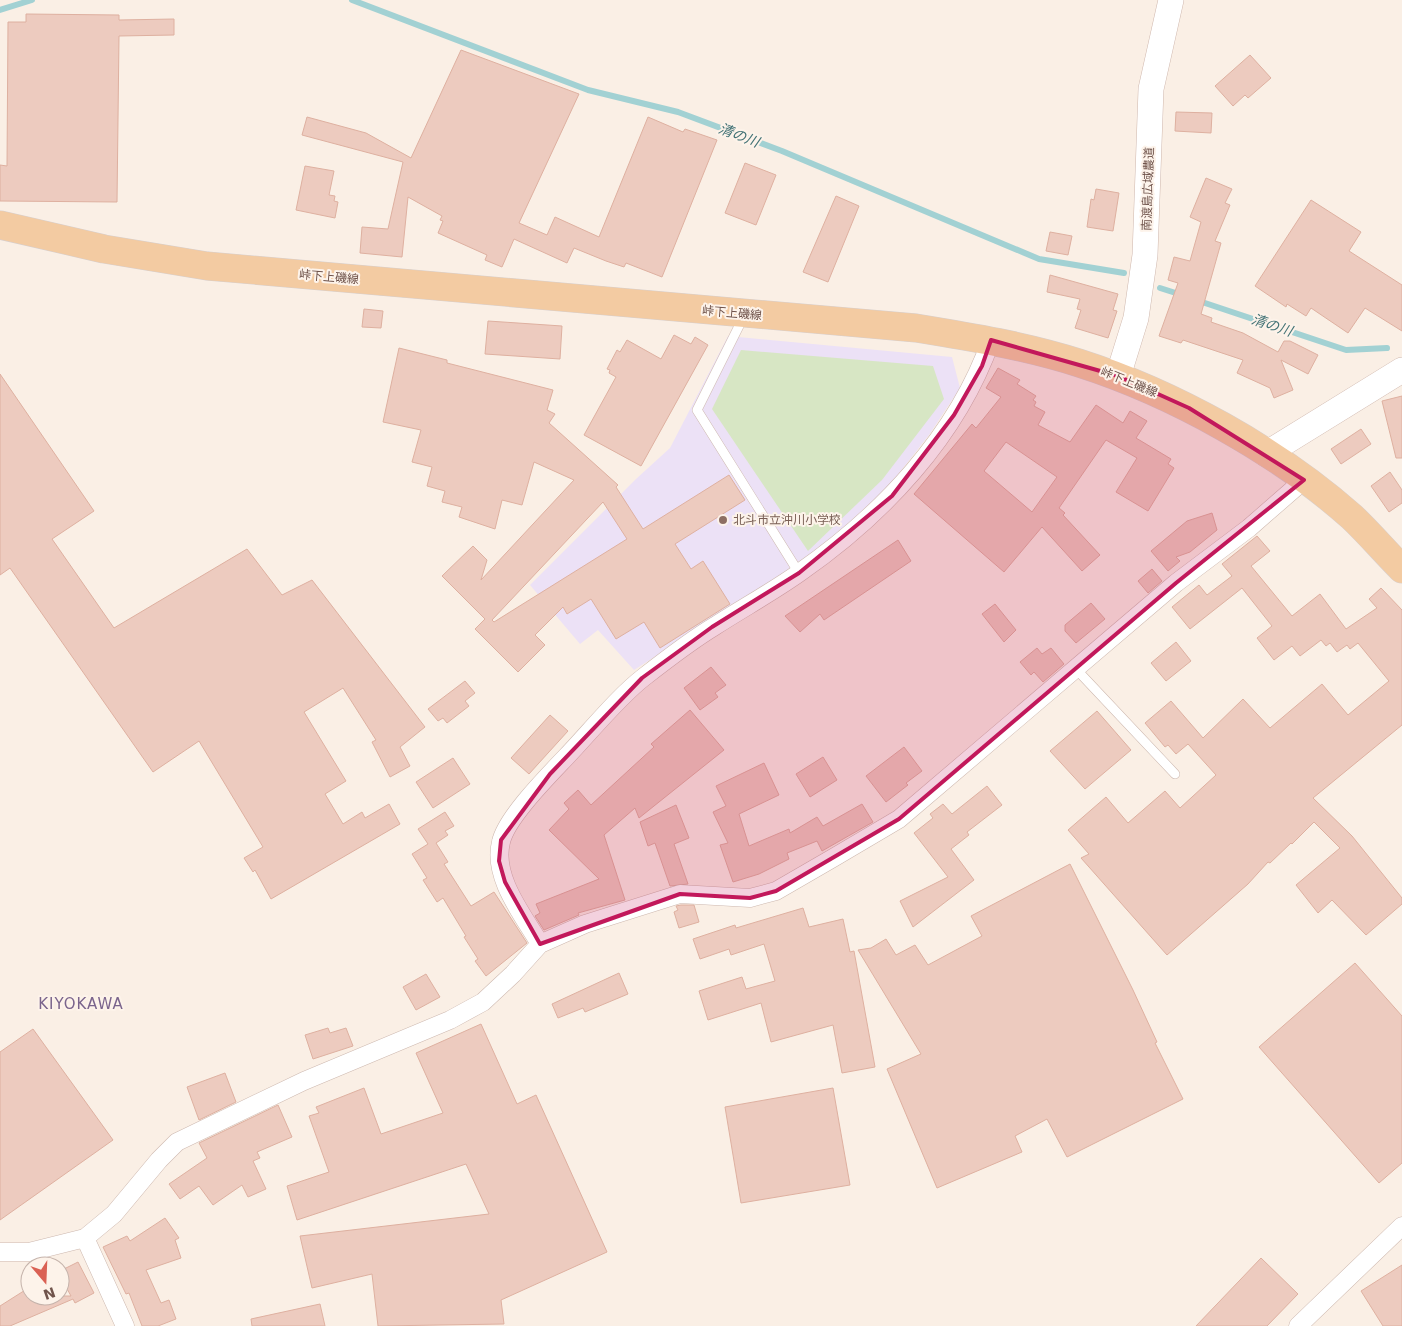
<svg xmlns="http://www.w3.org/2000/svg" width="1402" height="1326" font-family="'DejaVu Sans','Noto Sans JP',sans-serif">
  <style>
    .education { fill: #ece1f6 }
    .park { fill: #d7e6c4 }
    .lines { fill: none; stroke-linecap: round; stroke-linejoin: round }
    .stream { stroke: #a2d1d3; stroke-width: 6 }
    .building { fill: #edcbbf; stroke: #deb0a0; fill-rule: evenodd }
    .lane-casing { stroke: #cdb8af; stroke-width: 10 }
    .street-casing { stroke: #cdb8af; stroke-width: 19 }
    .secondary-casing { stroke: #cfb7ad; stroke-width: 26 }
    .primary-casing { stroke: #d7cfcd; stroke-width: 29 }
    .lane { stroke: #fff; stroke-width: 9 }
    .street { stroke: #fff; stroke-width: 18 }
    .secondary { stroke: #fff; stroke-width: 25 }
    .primary { stroke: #f3cba2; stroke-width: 28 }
    .marked { fill: #c2185b; fill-opacity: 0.2; stroke: #c2185b; stroke-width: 4; stroke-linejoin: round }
    .education-dot { fill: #8d6e63; stroke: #fdf3ea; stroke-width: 2 }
    .labels { text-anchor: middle; stroke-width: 4; stroke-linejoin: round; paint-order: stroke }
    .street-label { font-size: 12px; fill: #70544c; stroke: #fdf3ea }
    .education-label { font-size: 12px; fill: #785e54; stroke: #fdf3ea; text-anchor: start }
    .water-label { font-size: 14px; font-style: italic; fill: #427275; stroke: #fdf3ea }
    .quarter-label { font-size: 15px; letter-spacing: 1px; fill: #7a648c; stroke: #fdf3ea }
  </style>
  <rect width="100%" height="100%" fill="#faefe5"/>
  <path class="education" d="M728,336l224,21 8,31 -31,47 -40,51 -75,69 -180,115 -36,-40 -18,14 -50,-59 106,-106 34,-31z"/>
  <path class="park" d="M741,350l192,16 11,33 -62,81 -74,71 -96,-142z"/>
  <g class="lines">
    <path class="stream" d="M352,0l236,90 90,22 104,39 257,108 85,14
      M0,10l32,-10
      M1160,288l22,7
      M1196,300l150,50 41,-2"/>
  </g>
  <path class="building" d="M26,14l93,1v5l55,-1v16l-55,1 -2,166 -117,-1v-36l7,1 1,-144h18z
    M461,50l118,44 -60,129 28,12 8,-18 44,20 49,-120 35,15 2,-3 32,11 -55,137 -36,-14 -2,4 -18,-6 -32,-13 -7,15 -53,-24 -12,28 -17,-7 2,-5 -49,-22 5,-12 -3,-1 2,-4 -34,-19 -6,60 -42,-4 2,-26 26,2 15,-67 -101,-27 5,-18 59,16 45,25z
    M1250,55l21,23 -23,20 -3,-3 -12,11 -18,-20z
    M1176,112l36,1 -1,20 -36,-2z
    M745,163l31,12 -20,50 -31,-12z
    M305,166l29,5 -5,24 6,1 -1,5 4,1 -3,16 -39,-8z
    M1206,178l26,11 -7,14 5,2 -15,36 6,2 -20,71 11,4 -1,4 32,11 35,19 6,-11h6l28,14 -10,19 -27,-14 12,30 -19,8 -4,-10 -33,-15 6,-13 -60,-20 -2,3 -22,-7 19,-53 -10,-3 6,-23 16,4 11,-39 -11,-5z
    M1096,189l23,4 -6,38 -26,-4 4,-28 3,1z
    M836,196l23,10 -31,76 -25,-10z
    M1311,200l50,32 -12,19 53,34v46l-37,-23 -17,25 -37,-25 -5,8 -19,-12 -1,3 -31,-21z
    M1050,232l22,4 -4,19 -22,-4z
    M1050,275l68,19 -5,16 4,1 -9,27 -33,-10 6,-18 -4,-1 3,-10 -33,-7z
    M364,309l19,2 -2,17 -19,-1z
    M488,321l74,5 -2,33 -75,-5z
    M674,335l17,9 4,-7 13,8 -67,121 -57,-31 32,-58 -7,-4 1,-3 -3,-1 10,-19 3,2 7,-12 34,19z
    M399,348l48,12v3l106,27 -6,20 8,4 -6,9 69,62 -2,2 27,42 86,-54 16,25 -70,44 16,25 12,-8 27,43 -70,44 -16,-26 -28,17 -25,-40 -24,15 -4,-7 -28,28 10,10 -27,27 -43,-43 10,-10 -43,-43 31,-30 14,14 -6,20 93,-100 -40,-18 -12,43 -20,-5 -7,29 -36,-12 3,-10 -20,-5 3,-11 -18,-5 5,-19 -20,-5 9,-32 -38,-8zM603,502l24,37 -133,83 -2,-2z
    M998,368l22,12 -3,4 19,12 -3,4 3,2 -2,4 11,6 -7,13 32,17 26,-37 27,18 7,-12 17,10 -11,17 35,21 -3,5 6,4 -26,43 -32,-19 21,-34 -31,-18 -47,68 6,5 -2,2 37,40 -18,16 -40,-44 -38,45 -90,-78 58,-70 4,4 25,-31 -15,-9zM1006,442l51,35 -25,35 -48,-41z
    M0,374l94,137 -42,28 62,89 133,-79 35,46 30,-15 113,147 -25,20 10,19 -20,11 -18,-35 4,-2 -33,-52 -39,24 42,69 -21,13 18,30 19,-12 3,6 24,-14 11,20 -129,75 -16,-29 -2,2 -9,-14 19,-11 -64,-106 -46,31 -143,-204 -10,7z
    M1402,396v62h-6l-14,-57z
    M1361,429l10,15 -30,20 -10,-15z
    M1390,472l12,18v13l-13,9 -18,-26z
    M1212,513l5,17 -27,22 -14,5 4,4 -12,10 -17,-20 36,-30z
    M1257,536l13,15 -19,15 41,50 28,-22 26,35 31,-21 -8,-9 12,-11 21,22v115l-89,73 39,38 50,62v6l-36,31 -34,-35 -14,13 -22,-28 44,-37 -26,-26 -22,22 -1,-1 -21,20 -2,-1 -20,22 -81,71 -86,-97 8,-4 -21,-24 38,-33 22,26 37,-32 15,17 36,-33 -28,-31 -12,10 -8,-9 -3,2 -20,-24 26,-22 32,37 40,-39 27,29 52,-44 26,31 41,-34 -31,-38 -8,6 -3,-4 -10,7 -7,-9 -4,3 -5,-6 -21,16 -8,-10 -18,14 -17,-22 15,-12 -30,-38 -52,41 -18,-22 27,-22 8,10 25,-19 -10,-12z
    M898,540l13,21 -87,59 -4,-6 -20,18 -15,-16z
    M1152,569l10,12 -14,12 -10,-12z
    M1091,603l14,16 -29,24 -11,-12v-6z
    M995,604l21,26 -12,12 -22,-28z
    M1176,642l15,19 -25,20 -15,-18z
    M1037,648l5,6 9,-6 13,16 -21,18 -9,-10 -3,3 -11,-13z
    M711,667l15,18 -11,8 3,4 -18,13 -16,-22z
    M465,681l10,12 -10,8 4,5 -22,17 -4,-5 -5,3 -10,-12z
    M690,710l34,40 -85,68 -4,-10 -31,27 21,65 -47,13 1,2 -35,15 -9,-14 5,-3 -4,-9 63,-25 -50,-49 20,-21 -5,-6 14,-13 13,15 63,-58 -3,-3z
    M1097,711l34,39 -46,39 -35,-38z
    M550,715l18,16 -39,43 -18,-16z
    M904,747l18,24 -16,12 2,2 -22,17 -20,-26z
    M823,757l14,23 -27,17 -14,-23z
    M453,758l17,26 -37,24 -17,-26z
    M764,763l15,32 -40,19 10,32 40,-17 1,4 27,-16 6,9 39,-22 11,18 -51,29 -5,-10 -30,12 2,6 -30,15 -26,8 -13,-37 8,-2 -15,-31 13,-6 -10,-20z
    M987,786l15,19 -35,27 2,3 -18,14 23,31 -61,47 -13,-26 48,-24 -34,-44 19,-15 -3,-4 13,-10 9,10z
    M676,805l13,33 -15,6 14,40 -18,2 -15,-43 -7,3 -8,-24z
    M445,812l9,14 -9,5 3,4 -12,8 12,19 -4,2 27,42 23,-14 33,51 -41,33 -11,-15 3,-2 -14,-22 2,-1 -23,-38 -6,4 -14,-22 4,-2 -15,-24 16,-10 -10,-15z
    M1070,864l63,126 24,52 -2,1 28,56 -116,58 -20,-38 -32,17 7,16 -85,36 -50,-119 34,-15 -63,-104 13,-2 15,-9 10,16 19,-10 13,20 54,-29 -11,-20z
    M681,905h13l5,17 -20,6 -5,-16 4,-2 -2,-4z
    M803,908l6,19 34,-8 7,33 4,-1 21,116 -33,6 -9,-48 -62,17 -10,-39 -53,17 -9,-29 43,-14 4,12 29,-8 -11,-37 -33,11 -2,-6 -29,10 -7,-20 42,-14 1,3z
    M1355,963l47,53v147l-23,20 -120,-136z
    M619,973l9,21 -43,18 -2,-4 -25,10 -6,-14z
    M426,974l14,23 -24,13 -13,-23z
    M481,1024l36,80 19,-9 71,157 -106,48 3,24 -126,2 -6,-52 -60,14 -12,-52 189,-22 -23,-50 -169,56 -10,-34 42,-14 -20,-56 10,-3 -3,-6 48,-19 17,46 62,-21 -27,-60z
    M328,1028l2,5 16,-5 7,18 -40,13 -8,-24z
    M33,1029l80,111 -113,80v-168z
    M225,1073l11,29 -37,18 -12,-33z
    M833,1088l17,97 -109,18 -16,-96z
    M278,1105l14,32 -35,15 3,6 -7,3 13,28 -18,8 -6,-12 -29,20 -14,-19 -19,13 -11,-15 38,-26 -8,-15z
    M165,1218l14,20 -4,2 6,18 -35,12 15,33 8,-3 7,19 -18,7h-16l-13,-33 -3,1 -23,-47 24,-11 3,5z
    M1261,1258l37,36 -31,32h-71z
    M78,1262l16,31 -19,10 -2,-4 -63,27h-10v-20l30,-19v9h41l-11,-20v-5z
    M1402,1265v61h-19l-22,-35z
    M320,1304l5,22h-73l-1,-7z"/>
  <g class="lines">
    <g class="lane-casing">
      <path id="lane" d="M744,316l-47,94 102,163
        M1076,669l99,105"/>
    </g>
    <g class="street-casing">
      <path id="street" d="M540,944c-17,-29 -48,-67 -39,-102 5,-24 48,-67 65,-85 24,-25 52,-60 78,-80 23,-18 46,-36 71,-51 28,-18 57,-34 84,-53 82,-57 158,-136 192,-233
        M85,1238l40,88
        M0,1252h29l56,-14 29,-24 45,-54 18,-18 127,-61 146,-61 33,-18 30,-28 27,-30 45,-20 95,-30 70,4 26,-7 57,-33 66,-39 277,-236 73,-55 55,-48
        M1298,1326l104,-100"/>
    </g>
    <g class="secondary-casing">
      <path id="secondary" d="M1118,376l18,-58 9,-63 6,-166 20,-89
        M1266,454l136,-84"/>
    </g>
    <g class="primary-casing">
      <path id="primary" d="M0,225l104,24 103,17 709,62c55,9 110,18 163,35 94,30 199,88 273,154 17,16 33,35 50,52"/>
    </g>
    <use href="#lane" class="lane"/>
    <use href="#street" class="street"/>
    <use href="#secondary" class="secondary"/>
    <use href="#primary" class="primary"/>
  </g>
  <path class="marked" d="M991,340l127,36 71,32 115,72 -128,103 -277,236 -123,72 -26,7 -70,-4 -140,50 -35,-62 -6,-21 2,-21 49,-66 92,-96 70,-51 87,-54 93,-77 62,-81 28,-49z"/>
  <circle class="education-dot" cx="723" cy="520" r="5"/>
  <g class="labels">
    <g class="street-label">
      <text transform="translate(1148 189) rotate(-88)" y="4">南渡島広域農道</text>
      <text transform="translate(329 277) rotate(5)" y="4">峠下上磯線</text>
      <text transform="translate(732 313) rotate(5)" y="4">峠下上磯線</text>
      <text transform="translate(1129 382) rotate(22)" y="4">峠下上磯線</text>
    </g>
    <g class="education-label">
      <text x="733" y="524">北斗市立沖川小学校</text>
    </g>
    <g class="water-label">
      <text transform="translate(739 135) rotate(21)" y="5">清の川</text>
      <text transform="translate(1272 325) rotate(18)" y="5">清の川</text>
    </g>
    <g class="quarter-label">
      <text x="81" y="1009">KIYOKAWA</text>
    </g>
  </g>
  <g transform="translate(45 1281) rotate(161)"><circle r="24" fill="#fdf3ea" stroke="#c5b3ab"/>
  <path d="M0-4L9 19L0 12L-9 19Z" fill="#da6154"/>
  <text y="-8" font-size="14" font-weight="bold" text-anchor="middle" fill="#70544c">N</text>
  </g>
</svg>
